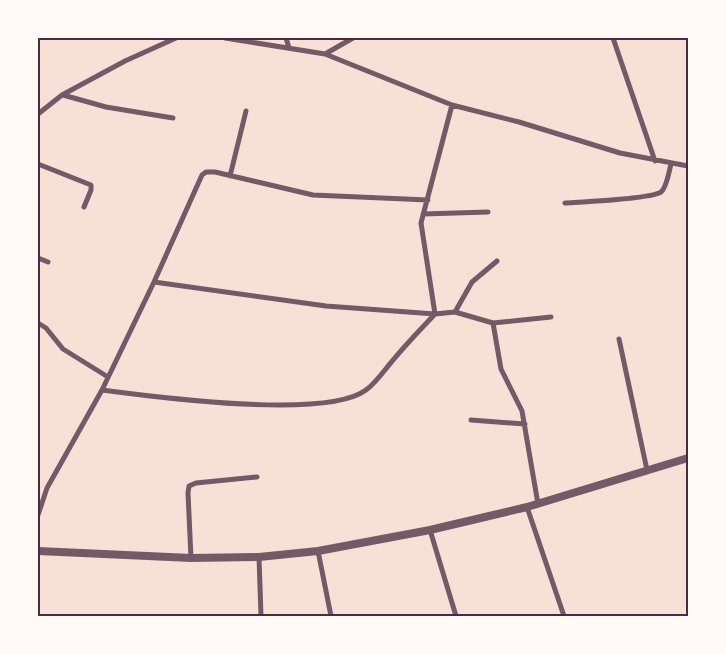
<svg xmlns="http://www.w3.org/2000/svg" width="726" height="654" font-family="'IBM Plex Sans',sans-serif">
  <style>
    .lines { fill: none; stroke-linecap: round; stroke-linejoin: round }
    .minor { stroke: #755966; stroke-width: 5 }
    .tertiary { stroke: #755966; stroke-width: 8 }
    .neatline { fill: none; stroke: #4a2c40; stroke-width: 2 }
  </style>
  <rect width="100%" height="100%" fill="#f7e1d7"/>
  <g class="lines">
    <path class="minor" d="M225,38l100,16 127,51 67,17 101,31 68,13
      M286,38l3,10
      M613,38l42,123
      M325,54l28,-16
      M63,95l43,12 67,11
      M38,114l24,-19 63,-34 51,-23
      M38,164l53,21v5l-7,17
      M230,176l16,-65
      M565,203c15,-1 87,-4 96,-11 6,-5 8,-21 10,-28
      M423,214l65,-2
      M38,258l10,4
      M154,282l172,24 109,8 20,-2 38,11 8,46 21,42 16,93
      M455,312l17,-30 25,-21
      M435,314l-14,-91 31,-118
      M38,323l8,5 17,21 45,28
      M493,323l58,-6
      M619,339l28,131
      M102,390l52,-108 48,-107 4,-3h9l98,23 115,5
      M471,420l54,4
      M527,507l37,109
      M38,515l9,-27 55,-98c53,7 224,30 264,0 11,-8 19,-21 28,-31 13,-16 27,-30 41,-45
      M430,530l26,86
      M318,551l13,65
      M259,557l2,59
      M191,558l-3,-65 1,-7 7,-3 61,-6"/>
    <path class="tertiary" d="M38,551l153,7 68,-1 59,-6 112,-21 97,-23 161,-49"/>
  </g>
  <rect width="726" height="654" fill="none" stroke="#fffaf5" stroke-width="78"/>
  <rect x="39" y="39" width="648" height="576" class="neatline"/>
</svg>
